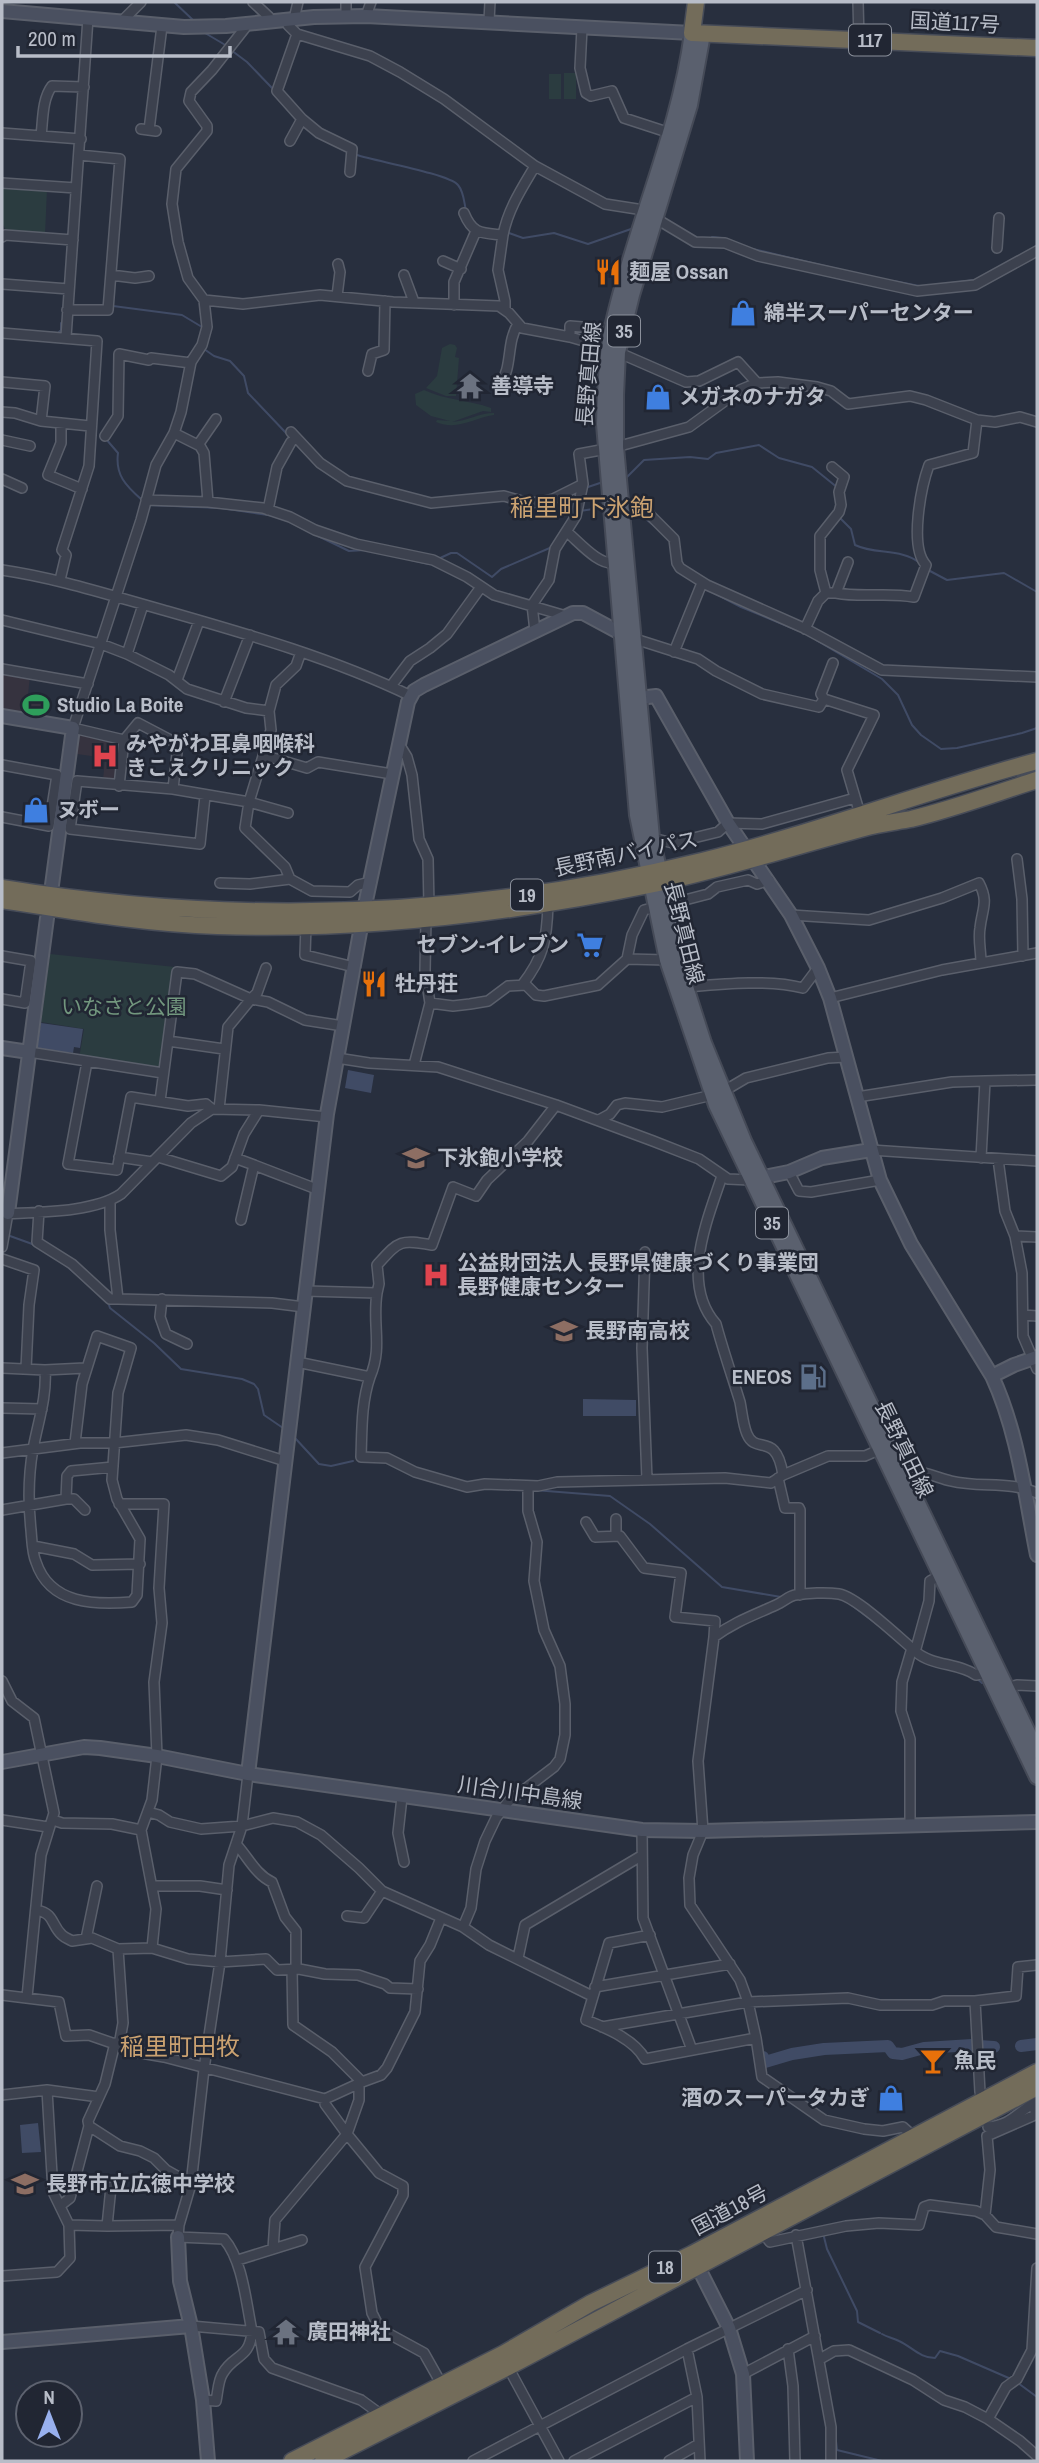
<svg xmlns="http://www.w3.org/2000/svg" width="1039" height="2463" font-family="'Archivo Narrow','Noto Sans JP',sans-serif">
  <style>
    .medical { fill: #36333f }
    .green { fill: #2b3c40 }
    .water { fill: #404b65 }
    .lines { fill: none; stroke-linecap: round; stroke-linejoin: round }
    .stream { stroke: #404b65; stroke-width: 2 }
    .river { stroke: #404b65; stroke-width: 12 }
    .street-casing { stroke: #5a5f6b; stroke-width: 12 }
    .secondary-casing { stroke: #5a5f6b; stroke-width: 16 }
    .primary-casing { stroke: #454a57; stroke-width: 18 }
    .highway-casing { stroke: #474c58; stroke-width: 19 }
    .street { stroke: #3c414e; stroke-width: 9 }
    .secondary { stroke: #4a5060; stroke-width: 12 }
    .primary { stroke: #5a606e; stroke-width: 14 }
    .highway { stroke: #736c5a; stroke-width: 16 }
    .labels { text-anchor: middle; stroke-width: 5; stroke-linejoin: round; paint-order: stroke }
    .shield { fill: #212633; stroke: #8b909b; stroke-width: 2 }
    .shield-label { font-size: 19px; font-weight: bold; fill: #b8bdc8 }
    .street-label { font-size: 21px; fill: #b8bdc8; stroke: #212633 }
    .poi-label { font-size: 21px; font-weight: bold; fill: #b8bdc8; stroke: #212633; text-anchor: start }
    .park-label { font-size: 21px; fill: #72977e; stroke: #212633 }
    .quarter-label { font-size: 24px; fill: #cba271; stroke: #212633 }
  </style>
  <rect width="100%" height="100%" fill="#282f3e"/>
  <path class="medical" d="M2,671l28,5 -2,19 15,3 -3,18 -38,-8z
    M83,733l35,9 2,3 -3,33 -3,3 -11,-1 2,-22 -28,-4 2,-18z"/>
  <path class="green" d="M564,73h12v26h-12z
    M549,74h12v25h-12z
    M2,185l45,4 -2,46 -38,-3 -5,-9z
    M450,344l5,1 2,3 -2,9 4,1 -3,38h-10l-20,-8 11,-12 5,-28z
    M424,390c21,10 45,10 67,18v4l-8,-1 -31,11c15,-1 27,-9 42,-9v2c-21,3 -36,16 -58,7l1,-2 13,1 -19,-5 -15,-11 -1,-11z
    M50,954l125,13 -13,102 -83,-10 5,-30 -43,-7z"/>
  <path class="water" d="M41,1023l42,6 -3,19 -6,-1 -1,6 -6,-1 -1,3 -27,-4 -2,-4z
    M348,1070l26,5 -3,18 -26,-5z
    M583,1399l53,1v16h-53z
    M38,2123l3,29 -19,1 -2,-28z"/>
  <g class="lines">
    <path class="stream" d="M174,2l19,18
      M205,33l22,13
      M231,50l16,12 26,27
      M357,155c18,6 92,19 101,30 6,7 6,17 8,26
      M509,233l14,5 31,-5 34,11 43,-15
      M712,237l10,1
      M729,240l12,5
      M753,249l93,22
      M1032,249l5,-4
      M894,281l25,5
      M951,283l23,-3
      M113,306l69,9 20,12
      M48,332l10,1 3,-3v-7
      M204,349l10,7 16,5 14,15 4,17 39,41
      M106,439l12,14c-3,22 8,33 24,47
      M627,477l17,-17 46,-3 18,2 8,-6 43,-8 20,13 33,9 26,21
      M588,487l12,-4
      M149,505l72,3 54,8
      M580,511l20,-3
      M841,515l-1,3 11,11 4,16c21,10 46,3 65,18
      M642,516l15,12
      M318,536l31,15 16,-1
      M438,559l13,-6h6l35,24 9,-8 51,-22
      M411,560l18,4
      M930,571l17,9 57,-7 33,19
      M708,590l33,17 58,24
      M816,640l66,39 16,16 14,30 9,10 20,14 16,-1 65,-15 15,-5
      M10,1236l25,9
      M63,1263l20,17
      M108,1302l2,6 44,35 27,26 61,10 12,5 4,5 6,26 19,13
      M295,1438l24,26 12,2 22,-5
      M420,1478l38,11
      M534,1490l76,6 40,28 72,63 59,10
      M806,1598h30
      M850,1604l32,24
      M976,1678l6,5
      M823,2233l4,16 30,62 1,11 22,11
      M882,2334c5,3 11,4 17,7 13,6 21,17 36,17l5,-7 18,5 53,23
      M1018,2383l19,14
      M835,2432l2,18 45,11"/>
    <path class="river" d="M979,2046l15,1
      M1021,2046l16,-2
      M763,2057l2,5 27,-8 32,-5 64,-3 5,7 9,1 22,-6 48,-3"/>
    <g class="street-casing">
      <path id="street" d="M253,2l16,15v4
        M346,2v14
        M858,2l1,38
        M366,16l5,-14
        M287,19l1,6 9,9 73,22 30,16 44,27 91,67 70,38 32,5 9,5
        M294,19l4,-17
        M489,21l1,-19
        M121,22l20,-20
        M582,28l-2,40 6,25 5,3 21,-5 12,27 46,15
        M302,119l17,14 33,16 -2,23
        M141,129l15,2
        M149,130l13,-104
        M2,133l79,6
        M41,136c2,-16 1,-37 11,-50l32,1
        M290,141l12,-22 -25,-28 20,-57
        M2,183l74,5
        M464,213c9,22 18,20 39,22 5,-26 19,-47 32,-69
        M655,218l40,24 30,1 33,13 159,35 58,-6 62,-34
        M503,235l-5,35 7,31v8
        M2,237l3,-2 68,5
        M997,248l2,-30
        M443,261l18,8
        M111,275l24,3 14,-2
        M404,275l10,27
        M2,284l67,5
        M337,296l3,-24 -2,-8
        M204,300l39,4 77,-9 73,7 106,4 10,7 13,15 48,9 38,11 78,34 13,-1 39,-19 19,21
        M454,305v-23l22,-51
        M67,310h41l12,-151 -41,-4
        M2,333l95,8 -8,125 -27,84 4,5 -6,25
        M66,337l22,-319
        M570,337v-11l36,3
        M368,371l4,-17 12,-4 1,-49
        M2,382l43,4 -4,35 49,5
        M500,385c13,-19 6,-42 18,-61
        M2,412l13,1 26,8
        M61,425v18l-13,32 34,14
        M291,432l29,31 27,18 84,22 73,-7 25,7 10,-1 14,-3 30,-15 -4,-30 27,-5
        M174,433l26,13 4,7 4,49
        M105,436l13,-20 1,-62 30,6 2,-2 40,5
        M2,440l28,6
        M198,445l18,-26
        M616,447l73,-20 51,-37 17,-7 21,-1 39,5 14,4 17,13 62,-8 16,4 51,20 18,2 25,-5 17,5
        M832,467l12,10 -5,15 2,13 -2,7 -19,24v34l6,23h10l12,-31
        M2,479l20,9
        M146,500l62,2 55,6 27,9 25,13 41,14 77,16 34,17 27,18 72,21
        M621,506l28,8 25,25 3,24 3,5 27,17 99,44 76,41 155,7
        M268,510l9,-43 14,-25
        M567,532c13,11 32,34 49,31
        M2,570c55,8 107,25 161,40 84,24 169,48 248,86
        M836,593c27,5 51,-1 78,4l12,-32c-17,-18 -5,-78 3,-100l44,-12 4,-33
        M2,620l99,24 26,10 42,21 18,14 59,19 23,3
        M805,629l13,-28 8,-8
        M535,631l-3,-26 17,-25 6,-31 21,-33 7,-32
        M632,638l66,21 18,12 46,23 57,13 5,-8 50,16 -27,55 13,44
        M674,652l28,-69
        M127,654l16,-49
        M2,669l86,15
        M177,680l22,-59
        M391,686l19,-25 20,-13 17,-14 34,-47
        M824,699l-3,-5 12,-31
        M224,702l26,-67
        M124,740l-51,-12 68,-208 15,-55 18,-32 7,-21 10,-50 11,-17 5,-18 -3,-27 -16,-22 -10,-36 -6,-38 4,-35 31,-38v-5l-18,-25 2,-9 21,-22 33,-42v-4
        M399,744l8,13 5,18 7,64 9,20 1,47
        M263,755l44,13 11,-6 74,12
        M2,765l55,10 -8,51 -47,-9
        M119,786l5,-46 14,-17 40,21 -5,45
        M205,796l-5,48 -130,-15 7,-48 96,8 76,13 39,11
        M652,838l21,5 45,-11 10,-9 34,1 93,-26
        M1017,859l5,40 1,57
        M290,879l-5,-12 -40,-39 4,-26 22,-72 -2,-19 7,-26 20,-19 5,-14
        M220,883l30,1 40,-5 22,12 38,1 8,-7 13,-3
        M667,912l6,-1 8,-10 27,-7 9,-7 31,-7 9,4 12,-4
        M791,915l78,5 73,-22 37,-15c10,19 3,26 1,45 -2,11 1,23 1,35
        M306,925l-1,30 49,12
        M2,956l29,5 -6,42 -23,-4
        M627,959l40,1
        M522,985c22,-28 25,-46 26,-81
        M686,987c35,-3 83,-8 117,1l15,-20
        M830,998l112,-28 95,-17
        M430,1003l23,3 17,-2 18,-3 20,-15 18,-1 10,10 8,1 54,-11 29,-26 5,-24 12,-25 4,-1
        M168,1041l56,8
        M29,1052l134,21
        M337,1058l32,5 69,4 118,38 97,36 46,18 29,20 22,1
        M87,1062l-19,102 49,6 14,-73 57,9 18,-2 6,5
        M414,1065l16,-62 -5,-32 1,-52
        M985,1081l52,-1
        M724,1091l22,-13 82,-20 18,-1
        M857,1097l95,-15 33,-1 -4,77
        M160,1101l17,-129 18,2 56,25 6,-6 9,-25
        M219,1109l9,-82 23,-28 17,3 37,18 38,6
        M599,1120l11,-6 7,-9 8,-2 37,4 50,-12
        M871,1150l166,11
        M119,1157l33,5
        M158,1157l63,19 11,-9 12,-33 15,-24
        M235,1158l19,7 -13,55
        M998,1159l7,52 10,25
        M254,1165l65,25
        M789,1172l10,19 12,1 69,-12
        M722,1176c-15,45 -42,107 -6,148 7,26 16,52 24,78 2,10 3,23 7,32 9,22 29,-4 36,41
        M110,1202v28l8,69 154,4 32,4
        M39,1211l-2,31 35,22 38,35h8
        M2,1214c34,-2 91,-1 119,-20l70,-71 21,-14 47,1 68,7
        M1037,1237l-22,-1 7,37 1,63 14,33
        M2,1247l6,-34
        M645,1252l-3,96 5,132
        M2,1259l32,11 -5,35 -3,64
        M306,1291l71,2 2,-9 -2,-19c22,-24 22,-26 55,-20l21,-58 23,9 11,-16 41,-39 28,-36
        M162,1299l-2,18 6,17 21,10
        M1023,1315l14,1
        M297,1362l73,15c-9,26 -8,54 -9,80l26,1 28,14 52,15 18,-3 53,2 19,-4 168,-4 46,5 12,-8 45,-19h37l16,-7
        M2,1368l43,2 40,-2
        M45,1370c2,27 -7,52 -12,79 -5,28 -5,53 -2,81 1,11 1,23 5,32 14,43 60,43 96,40l5,-7 3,-56 -23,-40 -5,-19 6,-87 13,-45 -34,-12 -15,48 -7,59
        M370,1377c13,-30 2,-52 7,-84
        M2,1408l40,1
        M2,1453l78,-10h34l72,-8 32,5 67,21
        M903,1472c17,-3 32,5 48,9 28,7 60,0 86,12
        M778,1478l7,30h14l1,2v85
        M66,1499l1,-23 4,-5 42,-4
        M119,1504h45l-5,84 3,35 -8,59 3,74 -5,44 -11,30
        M2,1510l64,-11h8l11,11
        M586,1522l9,15 25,-1 24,32 37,5 -6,44 40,4 -1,16
        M616,1535v-16
        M33,1546l41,8 18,11 48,-1
        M915,1652l14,-51 1,-20 11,-6
        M2,1681l10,20 22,17 20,95 -13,42 -14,142
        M1007,1688l10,-3 20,1
        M402,1797l-4,36 6,29
        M148,1812l11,3 11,7 31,7 41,-3 31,-8 24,4 24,13 38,33 23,23 81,36 26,18 103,51
        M2,1820l46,7
        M53,1820l9,3 50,1 29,6 15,79 -4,39
        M910,1824v-85l-9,-28 1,-29 10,-34
        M642,1830l1,88 49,132
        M236,1844c12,13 20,31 36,38l13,35 11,14v38
        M152,1886h48l27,4
        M37,1910c18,4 14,15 25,25 3,3 7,4 10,6l20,-3 26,11 5,74 -4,22
        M347,1916l17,2 18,-27
        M463,1927l8,-19 5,-39 9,-28 11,-23 12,-16 46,-35 6,-8 5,-24v-31l-5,-38 -16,-36 -10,-49 3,-39 -9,-31v-25
        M650,1935l-41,8 -23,77c20,8 48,19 59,39l111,-21 -8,-36 -8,-22 -50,-75 -1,-27 4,-23 10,-24 -5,-70 16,-124c20,-15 40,-22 62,-32 7,-3 13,-9 19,-10 12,-2 32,-3 44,-1 18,3 62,45 77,58 16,14 43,11 60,23l12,-2
        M86,1939l11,-53
        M118,1949l34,-1 36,11 32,3 46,-3 11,11 22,-1 26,5 33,1 27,9 5,4 28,1
        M518,1958l7,-33 116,-69
        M595,1987l135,-23
        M2,1995l57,7 7,34 23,-1 52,18 23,4 161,42 37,-17 -30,-30 -39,-27 -1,-56
        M975,2001l5,91
        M602,2027l146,-25 100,-4 32,7h52l12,-4h31l41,-5 2,-29 19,-2
        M756,2038l6,39 62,43 40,9 19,2 20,-4 10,9
        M115,2043l-10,41 -17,37 1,5 31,20 20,5 14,7 12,12 25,14
        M362,2082l19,-7 6,-7 28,-56 5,-51 10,-16 11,-27
        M359,2084v16l-12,34 32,39 24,13v9l-38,72 7,46 8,16 44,24 18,32
        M47,2090l52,7
        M2,2095l45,-5 6,102 16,33 1,33 -13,14 -55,4
        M988,2127c25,-2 29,-16 49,-25
        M61,2205l9,-7 19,-72
        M985,2215l5,-45 -3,-34 48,-21v-12
        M69,2225l38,1 4,-39
        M107,2226l72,-1
        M762,2232l8,10 76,-16 33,-3 40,2 5,-18 6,-2 46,6 9,4 11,12 41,7
        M796,2235l35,192v34
        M273,2249l2,-29 72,-86 -22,-30v-5
        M238,2260l64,-20
        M191,2326l68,6 5,27 8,9 89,32 22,16
        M687,2349l10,48 3,64
        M788,2349l5,37 2,75
        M820,2359l14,-8 15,-1 64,30 31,20 21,7 23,12 32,22 17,15
        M508,2367l51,94
        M743,2374l72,-38
        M203,2400l13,1c2,-9 2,-21 7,-28 11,-19 27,-14 29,-42 -6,-28 -9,-70 -28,-92l-46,-2 1,-12 12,-41 13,-115 16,-107 9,-97 13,-39 6,-52
        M988,2419l18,-32 11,-8 15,-29 5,-82
        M473,2461l214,-112 120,-59
        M574,2461l123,-64
        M669,2461l30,-17"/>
    </g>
    <g class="secondary-casing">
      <path id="secondary" d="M2,11l182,16 42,-1 88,-9 52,-1 326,17
        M639,698l17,-2 72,127 63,92 27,53 12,30 50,182 31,64 81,132c26,56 33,119 45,179
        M2,716l71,12 -21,157
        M2,1048l27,4
        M754,1179l35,-7 33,-14 49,-8
        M8,1213l39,-295
        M992,1376l22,-11 23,-8
        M2,1762l82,-15 16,1 57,8 91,18 394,56 61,1 334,-9
        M248,1774l79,-660 37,-204 44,-208 6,-11 10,-6 149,-72h10l39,21
        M178,2237l2,44 11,45 12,74 5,61
        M695,2261l34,67 14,46 4,87
        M2,2342l189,-16"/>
    </g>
    <g class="primary-casing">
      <path id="primary" d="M692,33c-13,100 -57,192 -79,290 -7,33 -8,67 -9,101l33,391 30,145 49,145 321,672
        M703,34l-13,71 -58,190 -14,57 -2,43v52l36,391 34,149 18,56 40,98 293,610"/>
    </g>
    <g class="highway-casing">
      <path id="highway" d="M696,2l-4,31 345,15
        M2,888c234,38 469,30 700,-27 113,-28 223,-70 335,-100
        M2,900c71,11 143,24 215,26 145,5 290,-12 432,-41 73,-15 143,-38 215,-57 15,-4 31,-6 47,-9 42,-10 85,-26 126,-39
        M292,2461l211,-107 88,-51 101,-49 345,-182
        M323,2461l185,-94 529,-280"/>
    </g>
    <use href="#street" class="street"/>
    <use href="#secondary" class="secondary"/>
    <use href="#primary" class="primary"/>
    <use href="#highway" class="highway"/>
  </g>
  <defs>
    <g id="restaurant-bare" transform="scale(2.1)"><path d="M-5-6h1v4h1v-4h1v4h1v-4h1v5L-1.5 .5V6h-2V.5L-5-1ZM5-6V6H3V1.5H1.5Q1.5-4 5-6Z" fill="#e8710a" stroke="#212633" stroke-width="2.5" paint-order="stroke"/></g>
    <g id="shop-bare" transform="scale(2.1)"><path d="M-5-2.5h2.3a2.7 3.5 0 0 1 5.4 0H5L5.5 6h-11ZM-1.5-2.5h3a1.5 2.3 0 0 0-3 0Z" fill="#3f7fe0" stroke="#212633" stroke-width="2.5" paint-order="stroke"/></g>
    <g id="temple-bare" transform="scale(2.1)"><path d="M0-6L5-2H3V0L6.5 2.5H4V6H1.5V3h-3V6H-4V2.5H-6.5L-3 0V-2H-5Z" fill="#6b7280" stroke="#212633" stroke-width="2.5" paint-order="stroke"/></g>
    <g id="stadium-bare" transform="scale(2.1)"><path d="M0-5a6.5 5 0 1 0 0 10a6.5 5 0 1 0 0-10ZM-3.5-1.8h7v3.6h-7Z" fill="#2e9e5b" stroke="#212633" stroke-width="2.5" paint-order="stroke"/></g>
    <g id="hospital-bare" transform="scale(2.1)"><path d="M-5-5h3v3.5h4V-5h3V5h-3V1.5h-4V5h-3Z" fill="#e0444e" stroke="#212633" stroke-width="2.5" paint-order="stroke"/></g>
    <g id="supermarket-bare" transform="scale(2.1)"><path d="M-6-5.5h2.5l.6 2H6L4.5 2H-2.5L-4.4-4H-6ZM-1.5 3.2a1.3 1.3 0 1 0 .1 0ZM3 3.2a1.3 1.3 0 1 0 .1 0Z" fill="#3f7fe0" stroke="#212633" stroke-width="2.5" paint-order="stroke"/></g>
    <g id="school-bare" transform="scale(2.1)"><path d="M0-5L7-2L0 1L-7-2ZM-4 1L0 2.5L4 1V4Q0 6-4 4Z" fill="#8d6e63" stroke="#212633" stroke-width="2.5" paint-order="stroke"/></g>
    <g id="fuel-bare" transform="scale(2.1)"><path d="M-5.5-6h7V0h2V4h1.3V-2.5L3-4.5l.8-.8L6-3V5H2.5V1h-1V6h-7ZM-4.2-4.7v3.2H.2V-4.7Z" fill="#5c6f8a" stroke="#212633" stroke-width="2.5" paint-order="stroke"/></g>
    <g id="bar-bare" transform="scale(2.1)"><path d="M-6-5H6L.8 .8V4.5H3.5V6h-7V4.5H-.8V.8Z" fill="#e8710a" stroke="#212633" stroke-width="2.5" paint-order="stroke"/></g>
  </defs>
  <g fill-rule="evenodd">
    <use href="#restaurant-bare" x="608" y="272"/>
    <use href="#shop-bare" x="743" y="313"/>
    <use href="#temple-bare" x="470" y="386"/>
    <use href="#shop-bare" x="658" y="397"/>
    <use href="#stadium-bare" x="36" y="705"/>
    <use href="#hospital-bare" x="105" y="756"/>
    <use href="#shop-bare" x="36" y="810"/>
    <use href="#supermarket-bare" x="590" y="945"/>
    <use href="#restaurant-bare" x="374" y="984"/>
    <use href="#school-bare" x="416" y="1158"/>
    <use href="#hospital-bare" x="436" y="1275"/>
    <use href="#school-bare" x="564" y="1331"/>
    <use href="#fuel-bare" x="813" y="1377"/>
    <use href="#bar-bare" x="933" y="2061"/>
    <use href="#shop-bare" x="891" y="2098"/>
    <use href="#school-bare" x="25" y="2184"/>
    <use href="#temple-bare" x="286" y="2332"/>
  </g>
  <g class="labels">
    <g class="shield">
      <rect x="849" y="24.5" width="42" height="31" rx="5"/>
      <rect x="608" y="315.5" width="32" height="31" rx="5"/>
      <rect x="511" y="879.5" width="32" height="31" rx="5"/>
      <rect x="756" y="1207.5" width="32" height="31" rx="5"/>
      <rect x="649" y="2251.5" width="32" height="31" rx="5"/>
    </g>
    <g class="shield-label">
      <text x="870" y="47">117</text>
      <text x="624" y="338">35</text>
      <text x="527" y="902">19</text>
      <text x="772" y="1230">35</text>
      <text x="665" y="2274">18</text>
    </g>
    <g class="street-label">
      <text transform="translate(955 23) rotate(3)" y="7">国道117号</text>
      <text transform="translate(589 374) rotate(-85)" y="7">長野真田線</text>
      <text transform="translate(626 854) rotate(-12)" y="7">長野南バイパス</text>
      <text transform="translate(684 933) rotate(76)" y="7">長野真田線</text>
      <text transform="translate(904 1449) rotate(64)" y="7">長野真田線</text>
      <text transform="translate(520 1793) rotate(8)" y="7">川合川中島線</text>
      <text transform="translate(730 2210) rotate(-28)" y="7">国道18号</text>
    </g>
    <g class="poi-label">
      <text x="629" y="279">麺屋 Ossan</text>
      <text x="764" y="320">綿半スーパーセンター</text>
      <text x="491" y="393">善導寺</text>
      <text x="679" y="404">メガネのナガタ</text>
      <text x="57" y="712">Studio La Boite</text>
      <text x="126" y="751">みやがわ耳鼻咽喉科<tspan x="126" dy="24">きこえクリニック</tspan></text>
      <text x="57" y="817">ヌボー</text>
      <text x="569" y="952" text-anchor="end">セブン-イレブン</text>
      <text x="395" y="991">牡丹荘</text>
      <text x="437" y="1165">下氷鉋小学校</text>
      <text x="457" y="1270">公益財団法人 長野県健康づくり事業団<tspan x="457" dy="24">長野健康センター</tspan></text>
      <text x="585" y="1338">長野南高校</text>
      <text x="792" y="1384" text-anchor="end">ENEOS</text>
      <text x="954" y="2068">魚民</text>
      <text x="870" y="2105" text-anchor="end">酒のスーパータカぎ</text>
      <text x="46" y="2191">長野市立広徳中学校</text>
      <text x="307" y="2339">廣田神社</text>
    </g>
    <g class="park-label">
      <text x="124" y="1014">いなさと公園</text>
    </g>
    <g class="quarter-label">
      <text x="582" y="516">稲里町下氷鉋</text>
      <text x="180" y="2055">稲里町田牧</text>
    </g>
  </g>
  <rect width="1039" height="2463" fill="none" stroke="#b8bdc8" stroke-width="7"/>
  <g transform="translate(49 2414)"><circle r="33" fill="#212633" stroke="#5d626f" stroke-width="2"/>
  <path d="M0-5L12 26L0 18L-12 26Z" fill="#98b0ee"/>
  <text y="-10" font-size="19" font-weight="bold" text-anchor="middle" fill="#b8bdc8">N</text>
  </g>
  <path d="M18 46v10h212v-10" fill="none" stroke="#b8bdc8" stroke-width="3.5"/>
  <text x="28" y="46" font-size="21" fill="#b8bdc8" stroke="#212633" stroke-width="5" paint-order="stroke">200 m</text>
</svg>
